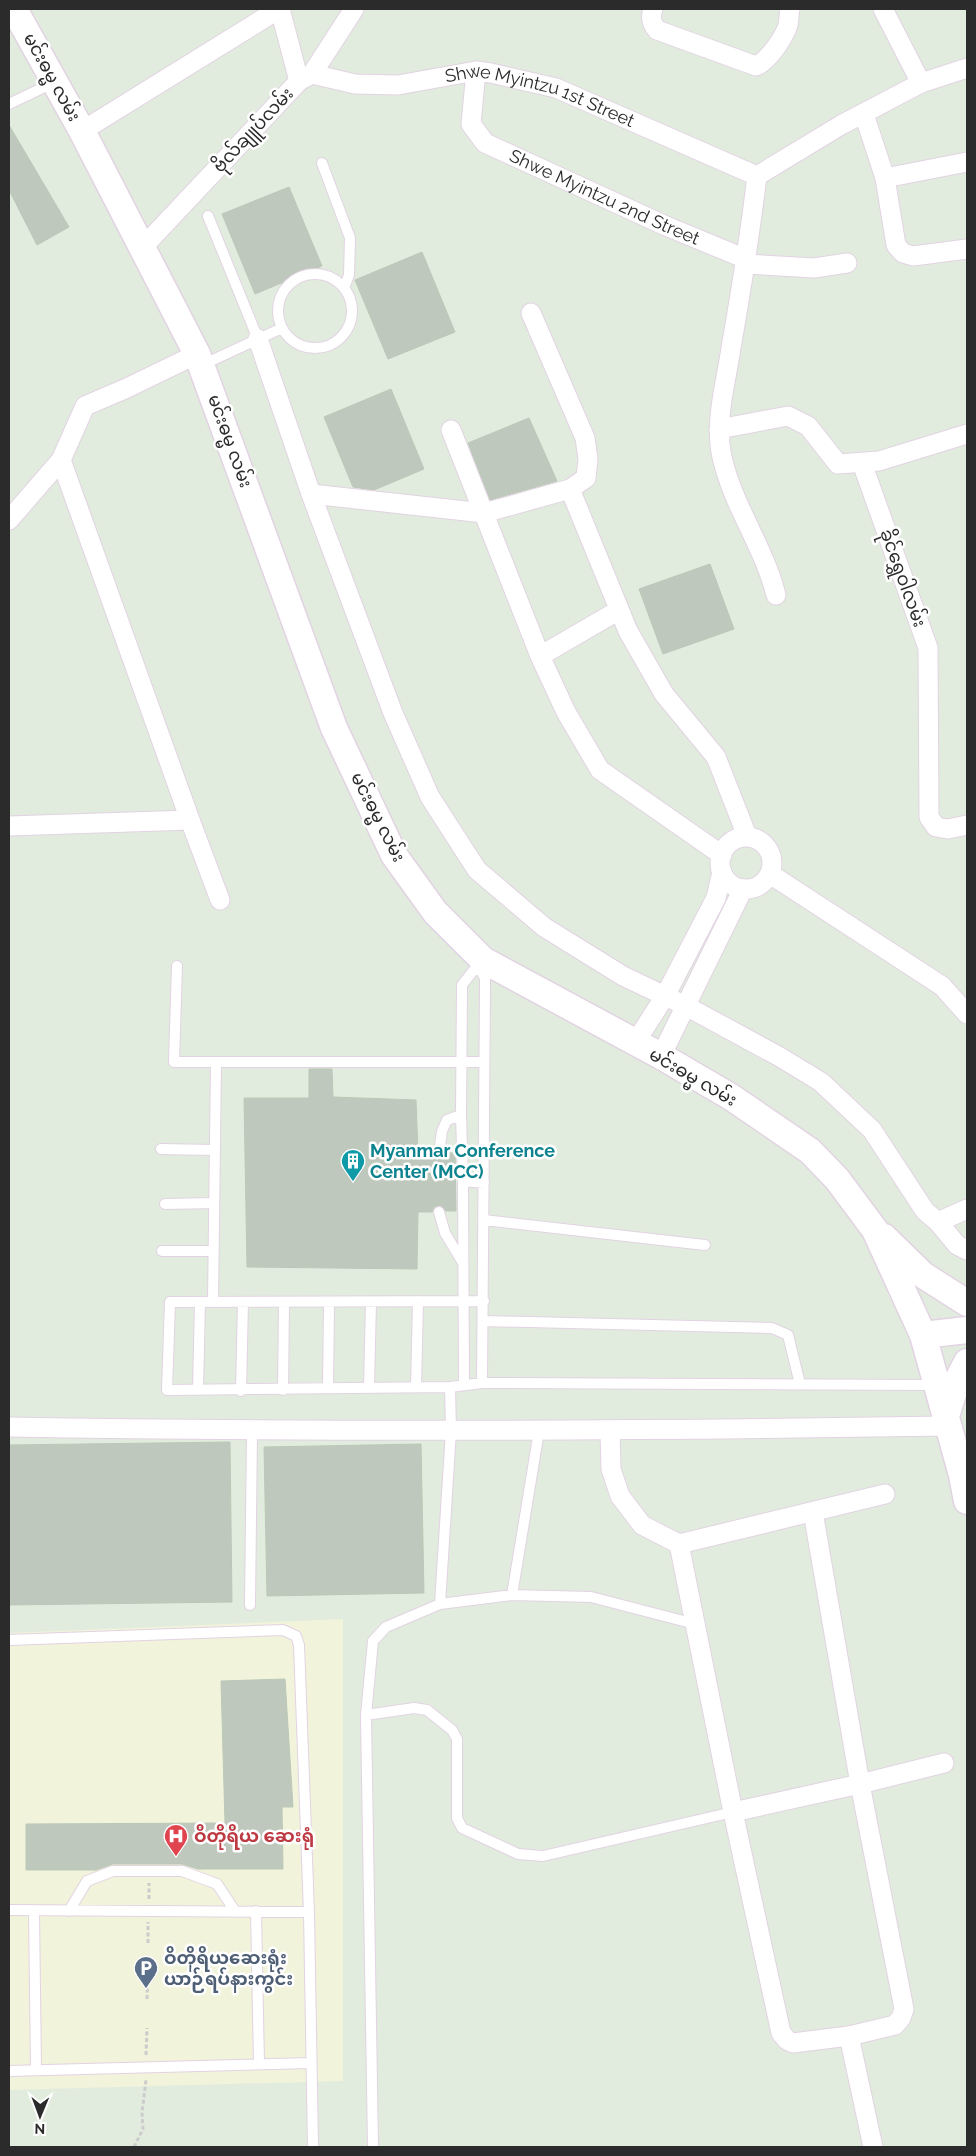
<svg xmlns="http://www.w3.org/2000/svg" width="976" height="2156" font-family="Raleway,'Noto Sans Myanmar',sans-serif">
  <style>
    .medical { fill: #f1f3db }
    .building { fill: #bfc8bd; stroke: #bbc8b7 }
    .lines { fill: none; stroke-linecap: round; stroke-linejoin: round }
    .lane-casing { stroke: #e2d3e3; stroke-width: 12 }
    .street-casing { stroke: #e2d3e3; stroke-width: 21 }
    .secondary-casing { stroke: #e2d3e3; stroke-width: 29 }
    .path { stroke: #ccc; stroke-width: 3; stroke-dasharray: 4 2.5; stroke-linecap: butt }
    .lane { stroke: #fff; stroke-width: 10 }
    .street { stroke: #fff; stroke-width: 19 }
    .secondary { stroke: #fff; stroke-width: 26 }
    .labels { text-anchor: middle; stroke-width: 5; stroke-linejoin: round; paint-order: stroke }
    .street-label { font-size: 18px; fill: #2b2b2b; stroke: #fff }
    .culture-label { font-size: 18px; font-weight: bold; fill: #0d838f; stroke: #fff; text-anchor: start }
    .health-label { font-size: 18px; font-weight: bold; fill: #be3a42; stroke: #fff; text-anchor: start }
    .service-label { font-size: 18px; font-weight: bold; fill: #4e5e75; stroke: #fff; text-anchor: start }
  </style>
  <rect width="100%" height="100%" fill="#e2ecde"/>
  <path class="medical" d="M343,1619v462l-334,9v-457z"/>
  <path class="building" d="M9,125l60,102 -32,18 -28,-55z
    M289,187l33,79 -67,28 -33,-80z
    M422,252l33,80 -67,27 -33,-79z
    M391,389l33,80 -50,21 -21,-3 -29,-70z
    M529,418l28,63 -67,19 -22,-57z
    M710,564l24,65 -71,25 -24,-65z
    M309,1069h23l1,28 83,3 2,53h14l2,5 5,2 5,-2 2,-5h9l1,58h-10l-6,-6 -6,2 -2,5h-14l-1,57 -170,-2 -3,-169h65z
    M230,1442l2,160 -223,3v-160z
    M421,1444l3,149 -157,3 -3,-149z
    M285,1679l8,128h-11l1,62h-85l-16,-5h-69l-17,6h-70v-46l199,-1 -4,-142z"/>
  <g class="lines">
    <g class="lane-casing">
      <path id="lane" d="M9,104l46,-22
        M322,163l28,75 -1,37 -5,13
        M208,216l50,123
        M278 311a37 37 0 1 1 74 0a37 37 0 1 1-74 0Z
        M202,365l80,-37
        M477,964l8,14v11l-3,394
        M177,966l-3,96h310
        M161,1149l54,1
        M439,1153l3,-22 5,-11 14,-5
        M463,1181l21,2
        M165,1204l49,-1
        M439,1212l6,21 18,30
        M484,1220l221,25
        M162,1251h51
        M484,1301l-314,1 -3,88 283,-3 32,-4 454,2
        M213,1302l3,-240
        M484,1321l288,7 16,7 12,49
        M464,1385l-1,-204 -2,-66 1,-130 15,-19
        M369,1387l2,-85
        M416,1387l2,-86
        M328,1388l1,-85
        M198,1390l2,-88
        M283,1390l1,-87
        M241,1391l2,-89
        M512,1595l79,2 104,27
        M440,1604l72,-9 27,-164
        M250,1605l2,-174
        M9,1640l274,-10 13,6 3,9 10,267
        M366,1715l48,-7 13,2 25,20 5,9v79l5,10 56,26 25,2 190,-44
        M9,1910l300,2 4,235
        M34,1911l2,159
        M69,1911l18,-30 26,-10h69l35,13 18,27
        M256,1911l3,153
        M9,2071l302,-8
        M373,2147l-7,-432 7,-74 13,-14 54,-23 11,-173 -1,-44"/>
    </g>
    <g class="street-casing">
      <g id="street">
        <path d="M280,9l19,72"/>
        <path d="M653,9c-3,8 -2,14 4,21l99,36c12,-5 28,-28 32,-41 1,-5 1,-11 2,-16"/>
        <path d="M883,9l38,74"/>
        <path id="s1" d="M476,71l-5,53 14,19 181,83 80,33"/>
        <path id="s2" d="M312,74l43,10 43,1 78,-14 15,2 65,15 201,88"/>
        <path d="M864,114l21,64 11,67 7,8 10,3 54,-7"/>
        <path d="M82,131l197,-122"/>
        <path d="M757,176c-7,58 -16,115 -26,172 -5,35 -17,74 -9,109 11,49 42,90 54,138"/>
        <path d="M757,176l84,-51 80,-42 46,-15"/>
        <path d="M885,178l82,-16"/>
        <path d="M143,247l156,-166 13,-7 42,-65"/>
        <path d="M745,264l69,4 33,-5"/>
        <path d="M258,339l53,155 82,219 37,84 47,73 67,57 79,49 63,30 94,51 41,25 51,48 53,81 13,11 29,-13"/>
        <path d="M719,429l69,-13 20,10 30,38 41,-3 88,-27"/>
        <path d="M451,430l89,226 26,56 34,58 122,85"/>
        <path d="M61,460l129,360"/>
        <path d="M862,463l66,185 1,169 7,10 12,2 19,-4"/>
        <path d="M570,489l58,142 36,63 52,63 31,79"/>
        <path d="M311,494l173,19 86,-24 16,-11 2,-19 -3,-21 -54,-125"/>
        <path d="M9,520l52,-60 24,-54 42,-18 70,-34"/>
        <path d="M540,656l79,-46"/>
        <path d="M9,826l181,-6 30,80"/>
        <circle cx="746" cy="863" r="26"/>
        <path d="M770,874l172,112 25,28"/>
        <path d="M635,1043l30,-47 51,-98 6,-26"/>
        <path d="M661,1056l82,-167"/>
        <path d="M938,1222l19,23 10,5"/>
        <path d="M9,1427c313,5 626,4 939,-1"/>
        <path d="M610,1431l1,38 9,27 22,29 37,19 206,-50"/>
        <path d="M813,1512l47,272 44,225 -3,9 -6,7 -46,11 24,111"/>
        <path d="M679,1544l54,268 48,221 6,7 6,3 56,-7"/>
        <path d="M733,1812l127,-28 84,-21"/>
      </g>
    </g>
    <g class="secondary-casing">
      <path id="secondary" d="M14,9l68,122 115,223 137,374 60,127 41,57 48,48 178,96 70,41 79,54 27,28 38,51 48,105 39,140 5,26
        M884,1237l39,38 44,28
        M923,1335l44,-5
        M946,1416l11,-35 10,-19"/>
    </g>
    <path class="path" d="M149,1899v-16
      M148,1943v-21
      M147,1999l1,-32
      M146,2055l1,-27
      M134,2147l9,-18 -1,-16 4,-33"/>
    <use href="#lane" class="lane"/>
    <use href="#street" class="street"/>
    <use href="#secondary" class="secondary"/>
  </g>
  <defs>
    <g id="building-pin" transform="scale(1.25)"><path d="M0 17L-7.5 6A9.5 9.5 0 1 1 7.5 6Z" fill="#0f9aa8" stroke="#fff"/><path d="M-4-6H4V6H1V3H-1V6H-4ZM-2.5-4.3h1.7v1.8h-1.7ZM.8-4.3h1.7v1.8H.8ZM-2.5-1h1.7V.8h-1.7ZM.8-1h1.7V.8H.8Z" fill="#fff"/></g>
    <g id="hospital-pin" transform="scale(1.25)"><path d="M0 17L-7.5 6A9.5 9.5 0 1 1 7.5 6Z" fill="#e0444e" stroke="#fff"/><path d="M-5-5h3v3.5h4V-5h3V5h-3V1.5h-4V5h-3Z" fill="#fff"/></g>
    <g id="parking-pin" transform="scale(1.25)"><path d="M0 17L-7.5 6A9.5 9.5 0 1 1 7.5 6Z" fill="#5c6f8a" stroke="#fff"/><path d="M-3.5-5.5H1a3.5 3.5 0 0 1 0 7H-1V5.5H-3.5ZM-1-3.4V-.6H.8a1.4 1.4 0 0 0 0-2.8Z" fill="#fff"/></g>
  </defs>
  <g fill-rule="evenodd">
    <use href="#building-pin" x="353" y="1161"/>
    <use href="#hospital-pin" x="176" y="1836"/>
    <use href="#parking-pin" x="146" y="1968"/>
  </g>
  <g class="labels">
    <g class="street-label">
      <text transform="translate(52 77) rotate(61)" y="6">မင်းဓမ္မ လမ်း</text>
      <text dy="6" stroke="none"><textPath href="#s2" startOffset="234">Shwe Myintzu 1st Street</textPath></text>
      <text transform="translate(253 130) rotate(-47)" y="6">ဗိုလ်ချူပ်လမ်း</text>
      <text dy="6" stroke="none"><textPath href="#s1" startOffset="208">Shwe Myintzu 2nd Street</textPath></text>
      <text transform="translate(230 441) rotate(70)" y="6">မင်းဓမ္မ လမ်း</text>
      <text transform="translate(903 578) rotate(70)" y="6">ခိုင်ရွှေဝါလမ်း</text>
      <text transform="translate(378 817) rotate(63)" y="6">မင်းဓမ္မ လမ်း</text>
      <text transform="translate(693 1077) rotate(30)" y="6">မင်းဓမ္မ လမ်း</text>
    </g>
    <g class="culture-label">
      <text x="370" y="1157">Myanmar Conference<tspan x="370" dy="21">Center (MCC)</tspan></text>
    </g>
    <g class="health-label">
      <text x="194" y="1842">ဝိတိုရိယ ဆေးရုံ</text>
    </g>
    <g class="service-label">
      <text x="164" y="1964">ဝိတိုရိယဆေးရုံး<tspan x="164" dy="21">ယာဉ်ရပ်နားကွင်း</tspan></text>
    </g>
  </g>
  <rect width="976" height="2156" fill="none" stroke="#2b2b2b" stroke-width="20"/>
  <g transform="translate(40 2116) rotate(181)" stroke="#ffffff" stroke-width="4" paint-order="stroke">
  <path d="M0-4L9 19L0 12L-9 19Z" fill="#2b2b2b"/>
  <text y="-8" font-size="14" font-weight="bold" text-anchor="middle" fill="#2b2b2b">N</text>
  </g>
</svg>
